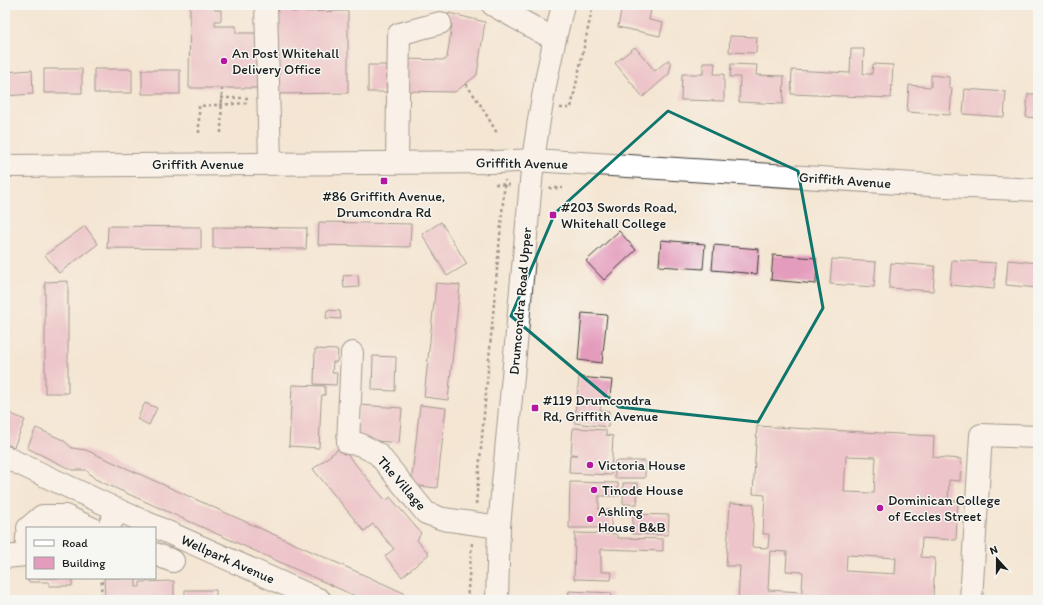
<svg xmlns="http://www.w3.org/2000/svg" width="1043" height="605" font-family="Itim,sans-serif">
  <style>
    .building { fill: #e49cbd; fill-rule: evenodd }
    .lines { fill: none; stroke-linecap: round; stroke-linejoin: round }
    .minor-casing { stroke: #3c3a37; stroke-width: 24 }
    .major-casing { stroke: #3c3a37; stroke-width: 24 }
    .path { stroke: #3c3a37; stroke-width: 2.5; stroke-dasharray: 3 3; stroke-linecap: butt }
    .minor { stroke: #fff; stroke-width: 22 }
    .major { stroke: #fff; stroke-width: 22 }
    .marked { fill: none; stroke: #0f766e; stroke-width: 3; stroke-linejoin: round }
    .poi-dot { fill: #b5179e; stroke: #f6f6f2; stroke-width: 1.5 }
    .labels { text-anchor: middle; stroke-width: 3; stroke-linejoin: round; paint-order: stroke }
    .poi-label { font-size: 14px; fill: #1c1c1c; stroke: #f6f6f2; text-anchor: start }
    .street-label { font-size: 14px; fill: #1c1c1c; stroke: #f6f6f2 }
  </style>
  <rect width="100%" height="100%" fill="#f6f6f2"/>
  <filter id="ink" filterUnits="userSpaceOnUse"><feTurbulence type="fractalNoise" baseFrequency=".025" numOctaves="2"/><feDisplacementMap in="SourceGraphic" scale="8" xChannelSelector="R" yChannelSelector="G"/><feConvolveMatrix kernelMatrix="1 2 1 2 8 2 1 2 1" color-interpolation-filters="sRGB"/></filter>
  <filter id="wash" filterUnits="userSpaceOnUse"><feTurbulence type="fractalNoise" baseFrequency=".012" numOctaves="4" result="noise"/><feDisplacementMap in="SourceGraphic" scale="16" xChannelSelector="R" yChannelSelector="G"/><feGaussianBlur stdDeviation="0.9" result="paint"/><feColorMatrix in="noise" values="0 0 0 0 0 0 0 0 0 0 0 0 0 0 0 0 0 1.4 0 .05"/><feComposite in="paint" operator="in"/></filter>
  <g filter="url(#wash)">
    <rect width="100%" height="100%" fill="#f4e6d3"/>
    <g id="blocks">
      <path class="building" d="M190,5h25v5h6v11h-6v5h21v7h23v55h-70z
        M274,5h16l1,7 57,-1v82l-74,1z
        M622,5h30l-3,15 14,3 -3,13 -42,-9z
        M449,13l36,9 -8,53 -22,17 -53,-1 1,-32 42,1 2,-2 5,-34h-5z
        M730,36l27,1 -1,16 -27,-1z
        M635,47l20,24 13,-11 3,4 -2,10 -26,23 -28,-34z
        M851,49h13l-1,25h9l1,-10 20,1 -2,33 -100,-4 1,-24 58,3z
        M703,63h12l-1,11h10v27l-43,-1 1,-26h21z
        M731,64l26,1 -1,10 28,1 -1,28 -44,-2 1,-25h-10z
        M368,65h19v27h-19z
        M44,69h38v24h-38z
        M94,69h38v24h-38z
        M32,70l1,24 -28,2v-24z
        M142,70h38v24h-38z
        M931,75l18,2v11h3l-2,27 -43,-3 2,-27 22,2z
        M965,89l41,3 -2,25 -41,-3z
        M1028,94h10v24l-12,-1z
        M319,222l92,2 -1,23 -92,-2z
        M441,222l26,42 -20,12 -25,-42z
        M85,226l13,18 -39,29 -14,-18z
        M108,226l93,1v22l-94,-1z
        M213,227l94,1 -1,21 -93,-1z
        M619,231l17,19 -32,30 -18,-19z
        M661,240l44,4 -2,25 -44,-3z
        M714,245l45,4 -2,25 -45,-4z
        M773,255l44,3 -1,26 -45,-4z
        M832,259l44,3 -2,25 -44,-3z
        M952,260l44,3 -2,26 -44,-4z
        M1008,260l30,3v25l-32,-3z
        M891,263l44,3 -2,25 -44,-3z
        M358,275l1,12 -15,1 -1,-12z
        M68,281v112h-23v-111z
        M436,283l24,2 -12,115 -24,-3z
        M327,310l13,1 1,8 -15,-1z
        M582,313l25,2 -5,48 -24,-3z
        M315,349l23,1 -1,12h-4l-1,11h5l-1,12 -22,-1z
        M373,356l23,1 -1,34 -23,-1z
        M579,377l33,3 -3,24 -8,-1 -1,7 9,1 -1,16 -34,-4z
        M292,385l33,1v9h-3l-1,8 -2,45 -30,-2z
        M145,403l12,5 -8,17 -12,-6z
        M359,405l43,3 -3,35 -43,-4z
        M420,405l26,3 -9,80 -26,-3z
        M5,411l20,9 -11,27 -9,-3z
        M757,426l177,10 -1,21 28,2 -1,22 -11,-1 -1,21h10l-2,39 -34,-2 -1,19 14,1 -2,39h-5v3h-190l2,-34h-14l4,-63 24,1 -2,43 16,1 1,-14h-6l2,-39 -12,-1zM846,456l30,1 -2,36 -30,-1zM770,551l17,1 -1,19 17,1 -1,20 -34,-2zM847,555l49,3 -1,16 -49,-3z
        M36,428l27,12 9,8 14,2 318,143 -3,7h-37l-269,-121 -9,-9h-14l-45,-22z
        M573,428l33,2v5l7,1 -2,39 -42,-2 1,-18h8l-7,-1z
        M341,447l45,54 4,-4 31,36 -4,7 12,14 -27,23 -17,-21 9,-7 -21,-25 -9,7 -51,-62z
        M615,461h30v17h-30z
        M570,482l48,1 1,13h-20v14h12v18h-42z
        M623,483h15l-1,21h-14z
        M633,514l36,1 -1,20 -36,-1z
        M47,526h19v2h-20z
        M575,533l41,1 2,4 45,1v12l-62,-2v23h11l-1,8 -37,-1z
        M28,578h44v8h-23v-4h-21z
        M104,578h32v9h4v-5l34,-1v19h-69z
        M185,590h31v10h-31z
        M569,591l43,2 -1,7h-43z"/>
    </g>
  </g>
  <g filter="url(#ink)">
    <use href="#blocks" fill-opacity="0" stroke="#3c3a37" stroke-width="1"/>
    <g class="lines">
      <g class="minor-casing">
        <path id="minor" d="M266,5l4,158
          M493,5l61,34
          M397,162l2,-128 41,-11
          M352,353l-4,90 11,1 19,10 48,59 17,6 56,8
          M5,457l113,53 202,90
          M28,528l14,-12h23l26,12
          M108,528l10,-18
          M155,554l18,7
          M5,557l21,-2 1,-18
          M971,600l10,-165 57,2"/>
      </g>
      <g class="major-casing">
        <path id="major" d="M5,166l491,-4 37,-2 413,26 92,4
          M497,600l2,-73 34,-367c7,-52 17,-104 30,-155"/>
      </g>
      <path class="path" d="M466,84l14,20 17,29
        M221,98h27
        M560,108h11l22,-103
        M199,133v-27l49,-3
        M221,133l1,-44
        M495,184l16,1
        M549,188h14
        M476,504l29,-324
        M46,600l55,-5 1,-17
        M467,600l5,-57"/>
      <use href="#minor" class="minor"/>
      <use href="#major" class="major"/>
    </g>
  </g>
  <path d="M0 0H1043V605H0ZM668,111l130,60 25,137 -65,114 -139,-15 -108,-91 44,-103z" fill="#f4e6d3" fill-opacity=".55" fill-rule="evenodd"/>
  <path class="marked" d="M668,111l130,60 25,137 -65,114 -139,-15 -108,-91 44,-103z"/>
  <g class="poi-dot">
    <circle cx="224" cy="61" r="4"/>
    <rect x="380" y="177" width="8" height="8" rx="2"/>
    <rect x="549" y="211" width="8" height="8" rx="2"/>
    <rect x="531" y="404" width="8" height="8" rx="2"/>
    <circle cx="590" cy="465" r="4"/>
    <circle cx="594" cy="490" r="4"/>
    <circle cx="880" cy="508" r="4"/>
    <circle cx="590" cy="519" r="4"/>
  </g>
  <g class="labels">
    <g class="poi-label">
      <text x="232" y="58">An Post Whitehall<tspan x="232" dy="16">Delivery Office</tspan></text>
      <text x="384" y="201" text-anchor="middle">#86 Griffith Avenue,<tspan x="384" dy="16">Drumcondra Rd</tspan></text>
      <text x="561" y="212">#203 Swords Road,<tspan x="561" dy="16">Whitehall College</tspan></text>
      <text x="543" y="405">#119 Drumcondra<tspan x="543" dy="16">Rd, Griffith Avenue</tspan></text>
      <text x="598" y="470">Victoria House</text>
      <text x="602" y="495">Tinode House</text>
      <text x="888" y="505">Dominican College<tspan x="888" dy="16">of Eccles Street</tspan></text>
      <text x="598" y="516">Ashling<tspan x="598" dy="16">House B&amp;B</tspan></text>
    </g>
    <g class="street-label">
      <text transform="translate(522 163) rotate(1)" y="5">Griffith Avenue</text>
      <text x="198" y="169">Griffith Avenue</text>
      <text transform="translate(845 180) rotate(4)" y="5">Griffith Avenue</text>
      <text transform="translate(520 301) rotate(-85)" y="5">Drumcondra Road Upper</text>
      <text transform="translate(402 483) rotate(49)" y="5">The Village</text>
      <text transform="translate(228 559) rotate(24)" y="5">Wellpark Avenue</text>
    </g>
  </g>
  <rect width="1043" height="605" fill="none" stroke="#f6f6f2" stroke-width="20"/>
  <rect x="26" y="527" width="130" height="52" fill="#f6f6f2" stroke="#9f9f9c"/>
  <rect x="34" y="540" width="20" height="6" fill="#ffffff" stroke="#9f9f9c"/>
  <text x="62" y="547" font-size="12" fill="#1c1c1c">Road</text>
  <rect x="34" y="557" width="20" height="12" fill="#e49cbd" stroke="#9f9f9c"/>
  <text x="62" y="567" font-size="12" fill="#1c1c1c">Building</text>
  <g transform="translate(997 559) rotate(339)" stroke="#f6f6f2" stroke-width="3" paint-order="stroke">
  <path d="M0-3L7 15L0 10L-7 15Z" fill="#1c1c1c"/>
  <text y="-6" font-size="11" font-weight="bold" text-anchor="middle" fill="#1c1c1c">N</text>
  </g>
</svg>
